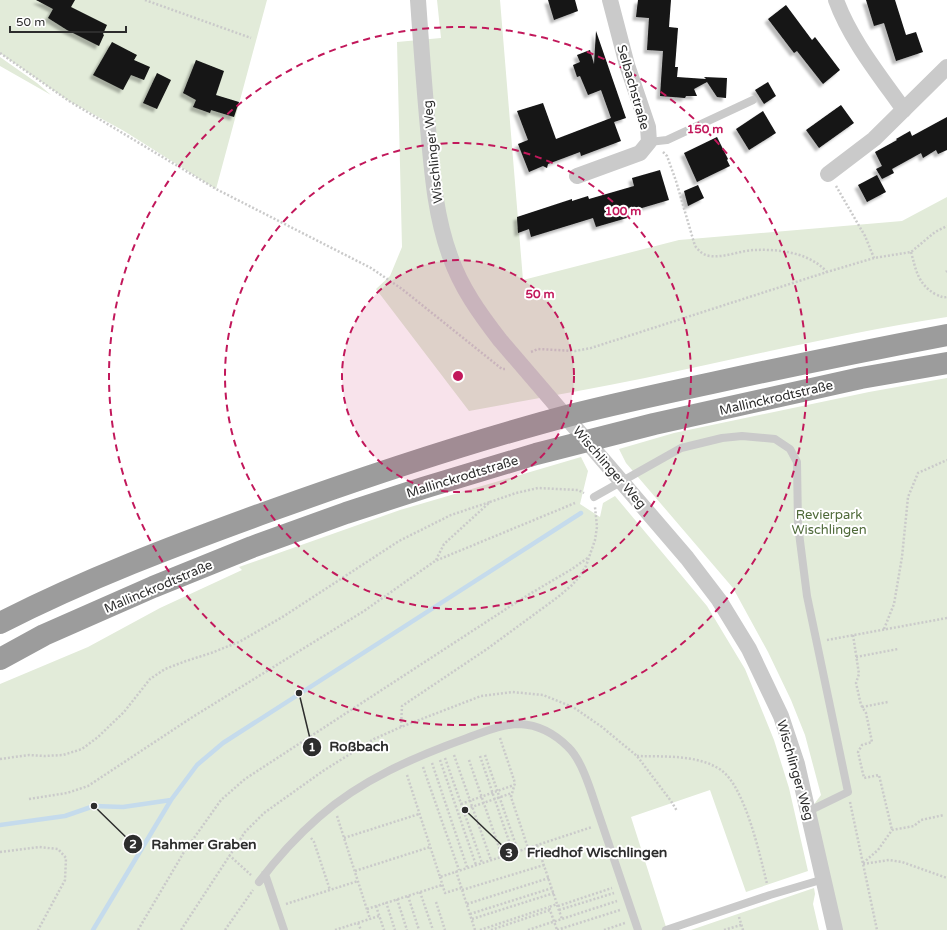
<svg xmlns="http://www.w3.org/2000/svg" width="947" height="930" font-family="'Varela Round',sans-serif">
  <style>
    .green { fill: #e2ebd9 }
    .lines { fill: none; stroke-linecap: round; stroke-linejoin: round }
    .stream { stroke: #c5dbec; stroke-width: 4.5 }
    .building { fill: #141414; filter: url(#shadow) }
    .path { stroke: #cacaca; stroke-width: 2.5; stroke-dasharray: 2 2; stroke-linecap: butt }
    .service { stroke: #cacaca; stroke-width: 8 }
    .minor { stroke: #cacaca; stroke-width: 16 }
    .trunk { stroke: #9c9c9c; stroke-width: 22 }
    .ring { fill: none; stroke: #c2185b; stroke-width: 2; stroke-dasharray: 7 5 }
    .labels { text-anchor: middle; stroke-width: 4; stroke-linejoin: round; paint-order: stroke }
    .street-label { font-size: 13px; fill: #2d2d2d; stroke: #fff }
    .park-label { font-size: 13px; fill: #4e6939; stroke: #fff }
    .centre { fill: #c2185b; stroke: #fff; stroke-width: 2 }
    .ring-label { font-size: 12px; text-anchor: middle; font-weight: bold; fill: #c2185b; stroke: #fff; stroke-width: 4; stroke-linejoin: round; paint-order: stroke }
    .leader { fill: none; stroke: #2d2d2d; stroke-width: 1.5 }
    .callout-dot { fill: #2d2d2d; stroke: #fff; stroke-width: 1.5 }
    .mark-label { font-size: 12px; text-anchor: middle; font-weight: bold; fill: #fff }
    .callout-label { font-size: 14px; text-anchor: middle; font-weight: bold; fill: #2d2d2d; stroke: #fff; stroke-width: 4; stroke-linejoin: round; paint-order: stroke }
  </style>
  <defs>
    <filter id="shadow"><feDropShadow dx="-3.5" dy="3.5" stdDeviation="1" flood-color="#0004"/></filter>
  </defs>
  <rect width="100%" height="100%" fill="#fff"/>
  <path class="green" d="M0,0h267l-51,189 -92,-58 -55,-30 -69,-48z
    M437,0h63l23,280 156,-40 223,-19 45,-24v120c-102,16 -202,40 -302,61 -58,12 -117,22 -176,33l-93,-122 14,-13 12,-29 -5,-205 44,-4z
    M0,57l37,26 14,12 -51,-29z
    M947,378v552h-112l-26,-119 12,-16 -16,-60 -14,-35 -23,-48 -35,-64 -107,-125 -7,-14 55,-16 195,-41z
    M581,457l7,14 -8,33 20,13 3,-14 12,-7 92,110 38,63 29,71 15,48 19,83 -62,21 -36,-102 -79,27 36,113h-667v-246l88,-37 72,-39 82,-38 -3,-3 161,-57z
    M814,888l1,6 -2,10 6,26h-128z"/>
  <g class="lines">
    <path class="stream" d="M0,825l65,-9 29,-10 29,1 48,-7
      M93,930l78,-130 26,-35 26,-22 358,-230"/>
  </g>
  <path class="building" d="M36,0h39l-4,7 36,18 -4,9 1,1 -5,11 -32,-16 -19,-12 5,-9z
    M548,0h27l3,11 -24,9z
    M638,0h33l-2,27 9,1 -3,39h3l-1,10 29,2 -2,-2 23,1 -1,20 -9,-1 -10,-15 -13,7 3,7h-11l-1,2 -25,-2 3,-45 -16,-1 2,-32 -13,-1z
    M866,0h29l11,35 10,-3 7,20 -27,9 -12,-38 -10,3z
    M786,5l26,35 3,-3 25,33 -17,14 -26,-33 -3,2 -26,-34z
    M596,31l30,87 -12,4 7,19 -40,15 -1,-4 -32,12 -1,4 -4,-2 -14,6 -11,-28 10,-4 -11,-29 26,-8 13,36 55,-21 -10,-28 -13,5 -8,-19 -3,1 -4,-12 7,-3 -3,-7 13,-5 4,14z
    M112,42l25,13 -3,5 16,7 -6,13 -13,-5 -8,15 -30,-15z
    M196,60l28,11 -8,24 23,7 -5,15 -23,-7 -1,3 -17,-6 3,-7 -13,-7z
    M157,73l14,7 -14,29 -14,-6z
    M768,82l8,14 -12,8 -9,-14z
    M841,105l13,18 -35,25 -13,-18z
    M763,111l13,22 -27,17 -13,-21z
    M947,117v33l-9,4 -2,-4 -13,8 -2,-5 -29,16 2,4 -12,6 -6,-10 6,-3 -7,-14 22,-12 -1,-1 14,-8 2,5z
    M717,137l11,22 -1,1 3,6 -33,16 -13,-29z
    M660,170l9,30 -44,13 2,5 -31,9 -3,-9 -62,19 -2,-8 -11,4 -1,-16 55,-18v2l16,-5 1,3 45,-13 -2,-8z
    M877,175l9,17 -19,10 -9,-17z
    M698,185l6,13 -16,8 -4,-15z"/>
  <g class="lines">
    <path class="path" d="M145,0l106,38
      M0,53l69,48 147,88 155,79 31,21 100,80h3
      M663,152l4,4 9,25 19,65c4,5 8,9 15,10 15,2 31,-6 46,-6 24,-1 54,3 71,22
      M836,186l29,50 9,22
      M911,252c5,18 7,32 24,42 5,2 7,4 12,3
      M946,272l1,-1
      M531,352l7,-3 37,2 16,-3 236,-76 47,-14 37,-6 24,-20 12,-6
      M436,560l8,-16 46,-42 26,-9 22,-5 40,2 6,3
      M884,629l10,-25 8,-47 6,-60 10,-24 29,-13
      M853,635l6,39 -3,9 5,22 5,8 6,29 -10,3 -4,7 6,26 15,-3 13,55
      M827,640l120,-22
      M856,657l42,-8
      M862,707l26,-5
      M401,727l1,-21 85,-57 71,-52 14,-12 8,-9 6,-10 9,-26 2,-13 -2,-20
      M500,738l15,45 -4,14 17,51
      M454,755l37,105
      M485,755l33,96
      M480,756l33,97
      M637,756c27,1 60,-2 84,14 24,17 39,85 46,114
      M445,758l37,105
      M0,759l29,-4 15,1 19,-1 19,-6 16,-12 26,-25 26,-33 15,-10 21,-8 25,-8 28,-11 45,-26 115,-75 52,-26 39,-13
      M440,760l36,105
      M469,760l33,96
      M432,763l35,104
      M423,767l36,103
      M407,775l33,102 152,-50
      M29,799l38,-6 21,-7 103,-68 173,-107 71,-50 140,-58
      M850,802l27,128
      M461,804l53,-19
      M463,810l49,-17
      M337,816l33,103
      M311,838l3,4 16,48
      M344,838l75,-24
      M537,845l20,59 -8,3 8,23
      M0,852l39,-5 19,2 8,9 -1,22 -27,50
      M229,855l22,20
      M863,863l15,-13 14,-20 22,-4 7,-6 23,-5
      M863,864l26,-4 13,2 45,16
      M355,871l75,-24
      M456,871l19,59
      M440,877l5,16 16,-5
      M462,890l82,-25
      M420,892l13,38
      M408,896l11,34
      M397,899l10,31
      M386,902l9,28
      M436,902l9,28
      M286,904l72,-23
      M467,904l82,-26
      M557,905l5,14
      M376,906l8,24
      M558,906l54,-18
      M367,909l75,-24
      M559,910l55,-17
      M470,914l82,-26
      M739,917l4,13
      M472,919l82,-26
      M358,923l3,7
      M138,930l46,-78 37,-52 24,-21 278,-181 49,-29 17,-12
      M181,930l64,-98 19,-19 59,-42 51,-32 27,-12 80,-31 31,-4 31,3 30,12 29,20 35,29 34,45 6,10
      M225,930l28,-40
      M335,930l44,-14
      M480,930l69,-23
      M491,930l59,-20
      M528,930l89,-29
      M557,930l63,-20
      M604,930l21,-7
      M724,930l17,-5"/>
    <path class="service" d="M649,142l18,-2 86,-40
      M594,497l87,-49 41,-10 20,-2 33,3 15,10 7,13 1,63 9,71 41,196 -39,19
      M265,874l19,56
      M259,882c18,-24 37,-45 60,-65 42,-37 95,-60 148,-79 17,-6 35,-14 53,-14 19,1 35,10 48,23 15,14 24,48 31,68 13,39 26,77 39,115
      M666,930l104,-35 54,-16"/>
    <path class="minor" d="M418,0c3,43 6,85 10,128 4,43 7,87 22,128 11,32 30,58 50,84l187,218 32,42 30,49 32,67 16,48 38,166
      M836,0c14,39 44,76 68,110
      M828,174l46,-35 73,-72
      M577,176l63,-23 9,-11 -1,-15 -21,-62 -17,-65"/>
    <path class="trunk" d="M0,623c86,-44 176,-78 267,-111 100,-36 201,-70 304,-97 47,-12 94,-22 141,-32 78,-17 156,-33 235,-48
      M0,659l44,-24 109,-48 99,-40 94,-34 77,-25 113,-34 118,-30 207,-46 86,-15"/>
  </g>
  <circle cx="458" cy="376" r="116" fill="#c2185b" fill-opacity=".12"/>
  <g class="ring">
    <circle cx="458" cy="376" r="116"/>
    <circle cx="458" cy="376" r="233"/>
    <circle cx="458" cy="376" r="349"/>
  </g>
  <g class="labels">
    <g class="street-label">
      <text transform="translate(634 87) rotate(74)" y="5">Selbachstraße</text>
      <text transform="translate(432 152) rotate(-96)" y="5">Wischlinger Weg</text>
      <text transform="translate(776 397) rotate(-13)" y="5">Mallinckrodtstraße</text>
      <text transform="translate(610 467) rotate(49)" y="5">Wischlinger Weg</text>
      <text transform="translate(462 476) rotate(-17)" y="5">Mallinckrodtstraße</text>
      <text transform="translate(158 586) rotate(-23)" y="5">Mallinckrodtstraße</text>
      <text transform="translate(796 770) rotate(74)" y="5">Wischlinger Weg</text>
    </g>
    <g class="park-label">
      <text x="829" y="519">Revierpark<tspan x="829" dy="15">Wischlingen</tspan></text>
    </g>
  </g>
  <circle cx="458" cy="376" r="6" class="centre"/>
  <g class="ring-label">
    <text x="705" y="133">150 m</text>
    <text x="623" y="215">100 m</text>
    <text x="540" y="298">50 m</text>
  </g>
  <path class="leader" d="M299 693L312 747M94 806L133 844M465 810L509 852"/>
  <g class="callout-dot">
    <circle cx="299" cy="693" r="4"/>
    <circle cx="94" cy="806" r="4"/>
    <circle cx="465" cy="810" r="4"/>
    <circle cx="312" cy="747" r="10"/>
    <circle cx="133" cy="844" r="10"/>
    <circle cx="509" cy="852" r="10"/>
  </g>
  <g class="mark-label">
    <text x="312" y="751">1</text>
    <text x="133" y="848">2</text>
    <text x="509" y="857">3</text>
  </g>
  <g class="callout-label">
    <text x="359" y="751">Roßbach</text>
    <text x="204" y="849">Rahmer Graben</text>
    <text x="597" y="857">Friedhof Wischlingen</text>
  </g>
  <path d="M10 26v6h116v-6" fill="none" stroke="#2d2d2d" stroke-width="2"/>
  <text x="16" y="26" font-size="12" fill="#2d2d2d" stroke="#ffffff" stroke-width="3" paint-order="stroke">50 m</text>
</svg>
